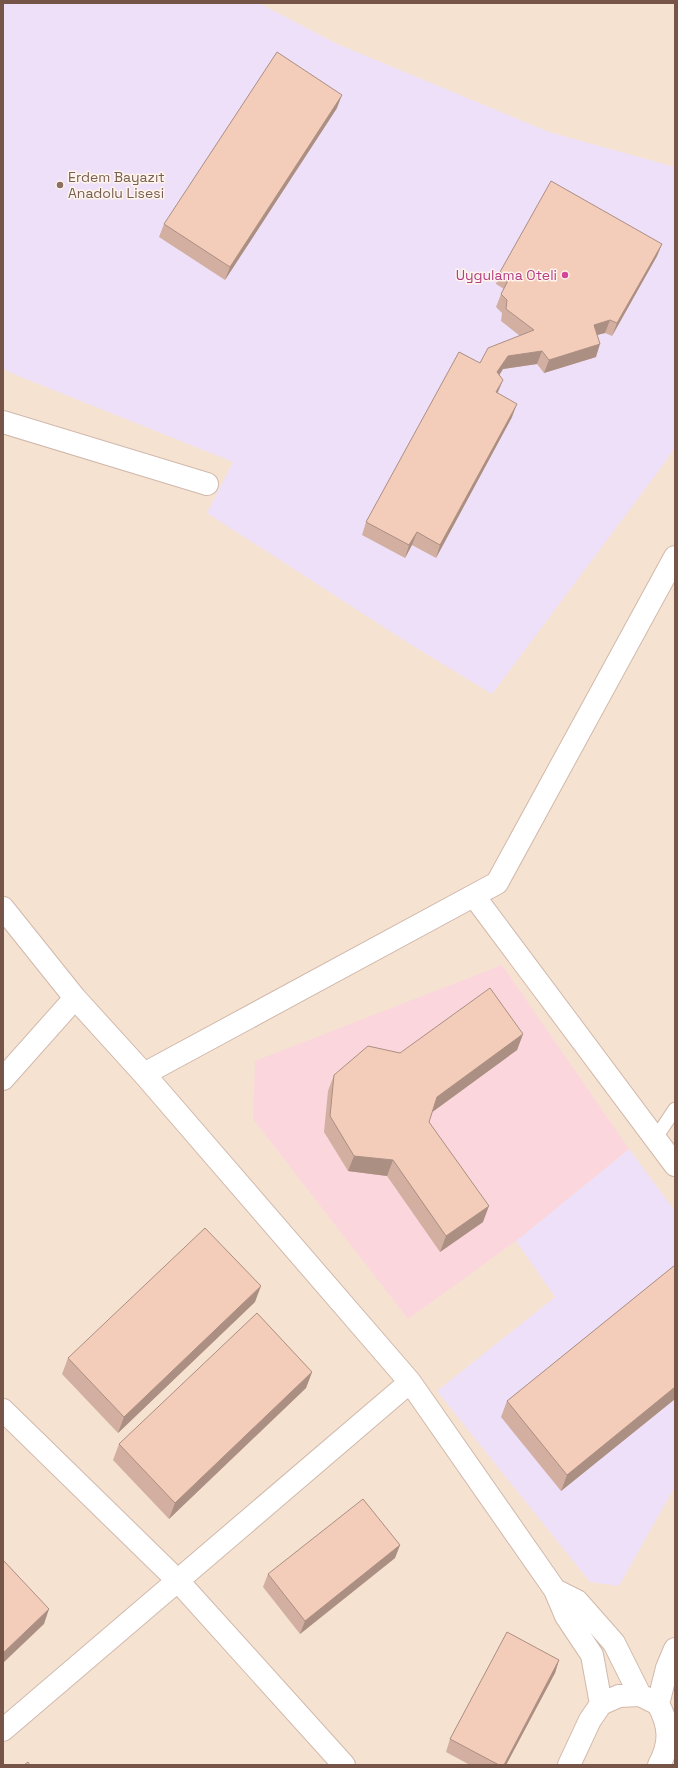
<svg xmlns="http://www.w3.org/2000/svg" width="678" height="1768" font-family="'Space Grotesk',sans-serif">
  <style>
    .residential { fill: #f5e2d1 }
    .education { fill: #eee0f9 }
    .medical { fill: #fbd6dd }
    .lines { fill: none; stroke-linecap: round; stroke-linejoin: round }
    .lane-casing { stroke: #d1b9ac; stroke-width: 15 }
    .street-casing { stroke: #d1b9ac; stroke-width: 24 }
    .lane { stroke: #fff; stroke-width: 13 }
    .street { stroke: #fff; stroke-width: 22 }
    .wall { fill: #d2afa0 }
    .shaded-wall { fill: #ab8f82 }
    .building { fill: #f4ccba; stroke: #ab8f82 }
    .education-dot { fill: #8d6e63; stroke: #fff5ea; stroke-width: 1.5 }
    .hotel-dot { fill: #d1479c; stroke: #fff5ea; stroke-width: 1.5 }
    .labels { text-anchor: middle; stroke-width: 3; stroke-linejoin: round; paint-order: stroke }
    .education-label { font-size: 14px; fill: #785e54; stroke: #fff5ea; text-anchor: start }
    .hotel-label { font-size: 14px; fill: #b23c85; stroke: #fff5ea; text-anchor: end }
  </style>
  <rect width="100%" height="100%" fill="#fdf1e3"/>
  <path class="residential" d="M3,3h672v1762h-672z"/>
  <path class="education" d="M3,3h256l76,40 214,89 126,35v279l-9,15 -174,233 -79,-48 -206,-133 26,-51 -222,-89 -8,-5z
    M629,1149l46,62v275l-56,100 -29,-4 -153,-191 118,-94 -39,-56z"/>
  <path class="medical" d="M502,965l127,184 -113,92 -108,78 -155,-200 2,-58z"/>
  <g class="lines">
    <g class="lane-casing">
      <path id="lane" d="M655,1139l20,-30"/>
    </g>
    <g class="street-casing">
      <path id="street" d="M3,422l204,62
        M474,896l201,269
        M3,908l72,90 69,76 266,308 145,208 11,26 26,39 9,49
        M144,1074l353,-191 178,-326
        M3,1079l72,-81
        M3,1410l175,171 166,184
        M555,1590l22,11 37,42 26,52
        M658,1704l9,-36 8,-19
        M3,1730l407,-348
        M569,1765l21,-45 11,-16 18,-8 21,-1 18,9c12,22 13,39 1,61"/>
    </g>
    <use href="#lane" class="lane"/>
    <use href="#street" class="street"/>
  </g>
  <path class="wall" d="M337,108l-112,172 -66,-43 5,-13z
    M662,244l-5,12 -45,80 -7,-3 -8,2 -1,22 -52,16 -7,-9 -34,5 -4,6 -2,18 15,24 -76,141 -24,-13 -7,13 -43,-23 4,-13 114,-159 40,-27 -19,-15 1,-8 -6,-6 5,-13 3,-5 -8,-5 4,-12z
    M523,1034l-6,16 -85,62 -3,10 54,100 -43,30 -53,-76 -39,-5 -24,-39 4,-41 6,-16 66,-22z
    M675,1265v134l-114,92 -60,-74 6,-16z
    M255,1302l-137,131 -56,-59 6,-16z
    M312,1372l-6,16 -137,131 -56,-59 6,-16z
    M400,1545l-5,13 -95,76 -37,-47 5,-13z
    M559,1660l-4,13 -49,92h-36l-24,-13 4,-13z"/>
  <path class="shaded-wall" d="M342,95l-5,13 -112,172 5,-13z
    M662,244l-5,12 -45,80 5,-13z
    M610,320l-5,13 -16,4 5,-12z
    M600,344l-4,13 -52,16 5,-13z
    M542,351l-5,13 -34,5 -10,16 4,-13 11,-16z
    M503,380l-5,12 -7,13 5,-13z
    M517,404l-5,13 -76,141 4,-13z
    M417,532l-5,13 -7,13 4,-13z
    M523,1034l-6,16 -86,63 6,-16z
    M354,1156l39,4 -6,16 -39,-5z
    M489,1206l-6,16 -43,30 6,-16z
    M261,1286l-6,16 -137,131 6,-16z
    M312,1372l-6,16 -137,131 6,-16z
    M675,1387v12l-114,92 6,-16z
    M400,1545l-5,13 -95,76 5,-13z
    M49,1609l-5,15 -41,39v-10z
    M559,1660l-4,13 -49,92h-2z"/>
  <path class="building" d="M277,52l65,43 -112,172 -66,-43z
    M551,181l111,63 -45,79 -7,-3 -16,5 6,19 -51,16 -7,-9 -34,5 -11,16 6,8 -7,12 21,12 -77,141 -23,-13 -8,13 -43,-23 93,-170 21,11 8,-15 46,-18 -28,-21 1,-9 -6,-6 9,-17 -10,-5z
    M490,988l33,46 -86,63 -8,25 60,84 -43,30 -53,-76 -39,-4 -24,-40 4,-41 34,-29 32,7z
    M205,1228l56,58 -137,131 -56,-59z
    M675,1265v122l-108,88 -60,-74z
    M257,1313l55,59 -137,131 -56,-59z
    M363,1499l37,46 -95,76 -37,-47z
    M3,1560l46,49 -46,44z
    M507,1632l52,28 -55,105h-5l-49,-26z
    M28,1762l2,3h-6z"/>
  <circle class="education-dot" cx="60" cy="185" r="4"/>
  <circle class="hotel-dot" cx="565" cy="275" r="4"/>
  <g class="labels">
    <g class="education-label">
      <text x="68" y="182">Erdem Bayazıt<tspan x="68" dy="16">Anadolu Lisesi</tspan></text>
    </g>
    <g class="hotel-label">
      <text x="557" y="280">Uygulama Oteli</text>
    </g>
  </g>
  <rect width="678" height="1768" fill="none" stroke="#765548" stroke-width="8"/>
</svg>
